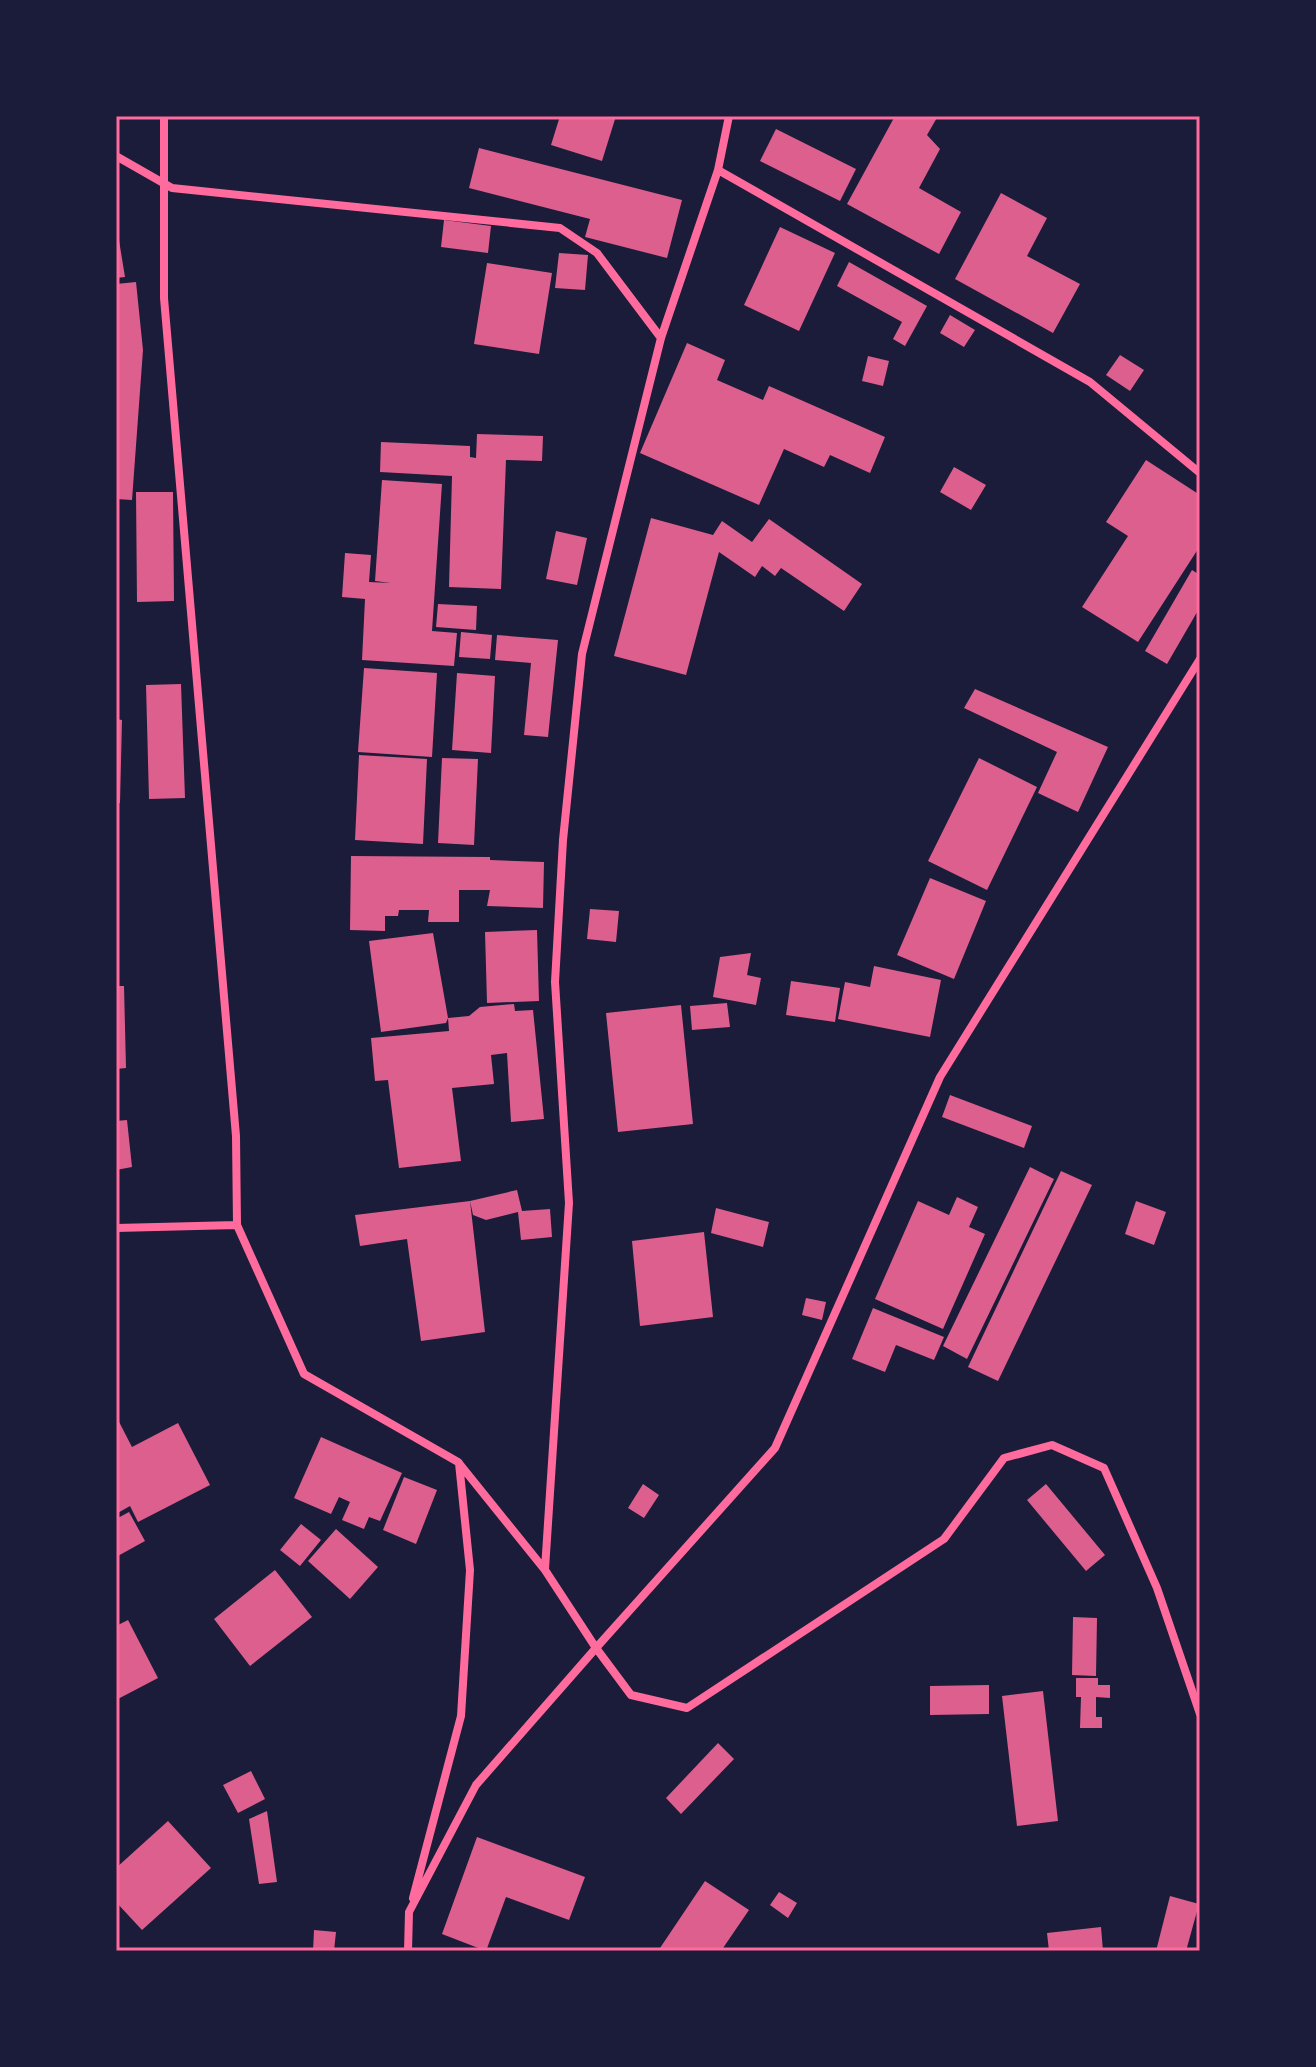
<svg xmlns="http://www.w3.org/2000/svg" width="1316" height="2067" font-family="Commissioner,sans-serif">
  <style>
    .building { fill: #dd5f8e }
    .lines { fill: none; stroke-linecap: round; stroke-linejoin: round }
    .minor { stroke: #ff6b9d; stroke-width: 8 }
    .neatline { fill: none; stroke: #ff6b9d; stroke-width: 3 }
  </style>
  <rect width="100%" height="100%" fill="#1b1b3a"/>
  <path class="building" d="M560,116h56l-14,45 -51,-16z
    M895,116h43l-11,19 13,14 -21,39 42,24 -22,42 -92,-50z
    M776,129l80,40 -16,32 -80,-40z
    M479,148l203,52 -15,58 -82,-21 5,-18 -121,-31z
    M1001,193l46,25 -20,38 53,28 -27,49 -98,-54z
    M444,220l47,6 -3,27 -47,-6z
    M116,222l9,55 -9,1z
    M780,227l55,26 -36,78 -55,-26z
    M559,253l29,2 -3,35 -30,-2z
    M849,262l78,44 -22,40 -12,-7 9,-17 -65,-36z
    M487,263l65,10 -13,81 -65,-10z
    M136,282l7,68 -11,150 -16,-1v-215z
    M950,315l25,15 -11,17 -24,-14z
    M687,343l38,17 -8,20 46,20 6,-14 116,51 -15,36 -40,-18 -6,12 -40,-18 -25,56 -119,-52z
    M1120,355l24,15 -14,21 -24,-16z
    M868,356l21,5 -6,25 -21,-5z
    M477,434l66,2 -1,25 -36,-1 -5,129 -52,-2 3,-111 -72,-4 1,-30 89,4v11l6,1z
    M1146,460l54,35v51l-62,96 -56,-35 46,-71 -22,-14z
    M954,467l32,18 -15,25 -31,-18z
    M382,480l60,4 -10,147 25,2 -3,33 -92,-6 3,-61 -23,-2 3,-44 26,2 -2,27 22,1 -16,-2z
    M136,492h37l1,109 -37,1z
    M651,518l62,17 9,-14 30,21 17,-23 93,65 -18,27 -63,-43 -6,8 -13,-10 -7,11 -36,-25 -33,123 -72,-19z
    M556,531l31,7 -10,47 -31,-6z
    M1192,570l8,5v32l-33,57 -22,-13z
    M438,604l39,2 -1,24 -40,-3z
    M461,632l31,3 -2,24 -31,-2z
    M497,635l61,5 -10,97 -24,-2 7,-72 -36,-3z
    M364,668l73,5 -5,84 -74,-5z
    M457,673l38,3 -4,77 -39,-3z
    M181,684l4,114 -36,1 -3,-114z
    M975,689l133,58 -30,65 -40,-19 19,-41 -93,-44z
    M116,719l6,1 -2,83h-4z
    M359,755l68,4 -4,85 -68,-4z
    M442,758l36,1 -4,86 -36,-2z
    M979,758l58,29 -50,103 -59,-29z
    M351,856l139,1v3l54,2 -1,46 -56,-2 3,-16h-31v32h-31l1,-12h-30l-1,6h-13v15l-35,-1z
    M930,878l56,23 -32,78 -57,-24z
    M590,909l29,2 -3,31 -29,-3z
    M537,930l2,71 -52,2 -2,-71z
    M433,933l15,85 -2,5 -65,9 -12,-91z
    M751,953l-4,22 14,3 -5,27 -43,-8 7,-40z
    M874,966l67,14 -11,57 -92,-18 7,-37 25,5z
    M791,981l49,7 -5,34 -49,-7z
    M116,986h8l2,82 -10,1z
    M727,1003l3,24 -38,3 -2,-24z
    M514,1004l1,7 18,-1 11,109 -33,3 -4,-69 -16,2 3,29 -42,4 9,73 -62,7 -11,-88 -13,1 -4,-43 78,-7 -1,-13 21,-2 11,-9z
    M681,1005l12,119 -75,8 -12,-119z
    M950,1095l82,31 -8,22 -82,-31z
    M127,1120l5,47 -16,3v-49z
    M1030,1167l24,12 -87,180 -24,-13z
    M1061,1171l31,14 -94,196 -30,-14z
    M517,1190l5,21 28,-2 2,28 -31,3 -3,-28 -32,8 -13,-5 -3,-14z
    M957,1197l21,10 -9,20 16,7 -42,95 -68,-30 43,-98 31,14z
    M470,1201l15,131 -64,9 -14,-102 -47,7 -5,-31z
    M1136,1201l30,11 -12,33 -29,-11z
    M716,1208l53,14 -6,25 -52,-14z
    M704,1232l9,85 -73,9 -8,-85z
    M806,1298l20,4 -4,18 -20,-5z
    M873,1308l71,29 -10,23 -38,-15 -11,27 -33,-13z
    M116,1416l16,31 46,-24 32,62 -72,37 -8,-16 -14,8z
    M321,1437l81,36 -22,48 -11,-4 -5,12 -22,-9 8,-18 -11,-5 -8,17 -37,-16z
    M404,1477l33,13 -21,54 -33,-14z
    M643,1484l16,11 -15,23 -16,-10z
    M1046,1484l59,71 -19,16 -59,-71z
    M129,1512l16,29 -29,16v-38z
    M301,1524l20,16 -21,26 -20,-16z
    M336,1529l42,38 -28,32 -42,-38z
    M275,1570l37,47 -62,49 -36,-47z
    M1073,1617l24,1 -1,58 -24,-1z
    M128,1620l30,58 -42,22v-74z
    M1076,1678h22v7h12v13l-14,-1v20h6v11h-22l1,-31h-5z
    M989,1685v29l-59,1v-29z
    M1043,1691l15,130 -41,5 -15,-130z
    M718,1743l16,16 -53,55 -15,-16z
    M251,1771l14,28 -27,14 -15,-28z
    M267,1811l10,71 -18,2 -10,-65z
    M168,1821l43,47 -69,62 -26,-28v-34z
    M477,1837l108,40 -16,43 -63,-23 -20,54 -44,-17z
    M705,1881l44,29 -28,41h-56l-5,-3z
    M779,1892l18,11 -9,15 -18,-13z
    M1170,1896l29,8 -13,47h-30z
    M1101,1927l2,24h-54l-2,-18z
    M314,1930l22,2 -2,19h-21z"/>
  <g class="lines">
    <path class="minor" d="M164,116v182l72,838 1,89
      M116,156l56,32 388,40 37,25 64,85
      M718,170l372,212 110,91
      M116,1228l121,-3 67,149 154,88 87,108 51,78 179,-200 165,-371 260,-418
      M545,1569l24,-366 -14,-221 8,-142 19,-186 79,-316 57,-168 11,-54
      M413,1898l48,-182 9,-146 -11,-107
      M408,1951l1,-39 67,-127 120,-137 35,47 56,13 257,-169 60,-81 48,-13 52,23 53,120 43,126"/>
  </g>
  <rect width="1316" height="2067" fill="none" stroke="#1b1b3a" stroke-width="236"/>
  <rect x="118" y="118" width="1080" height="1831" class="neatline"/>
</svg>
